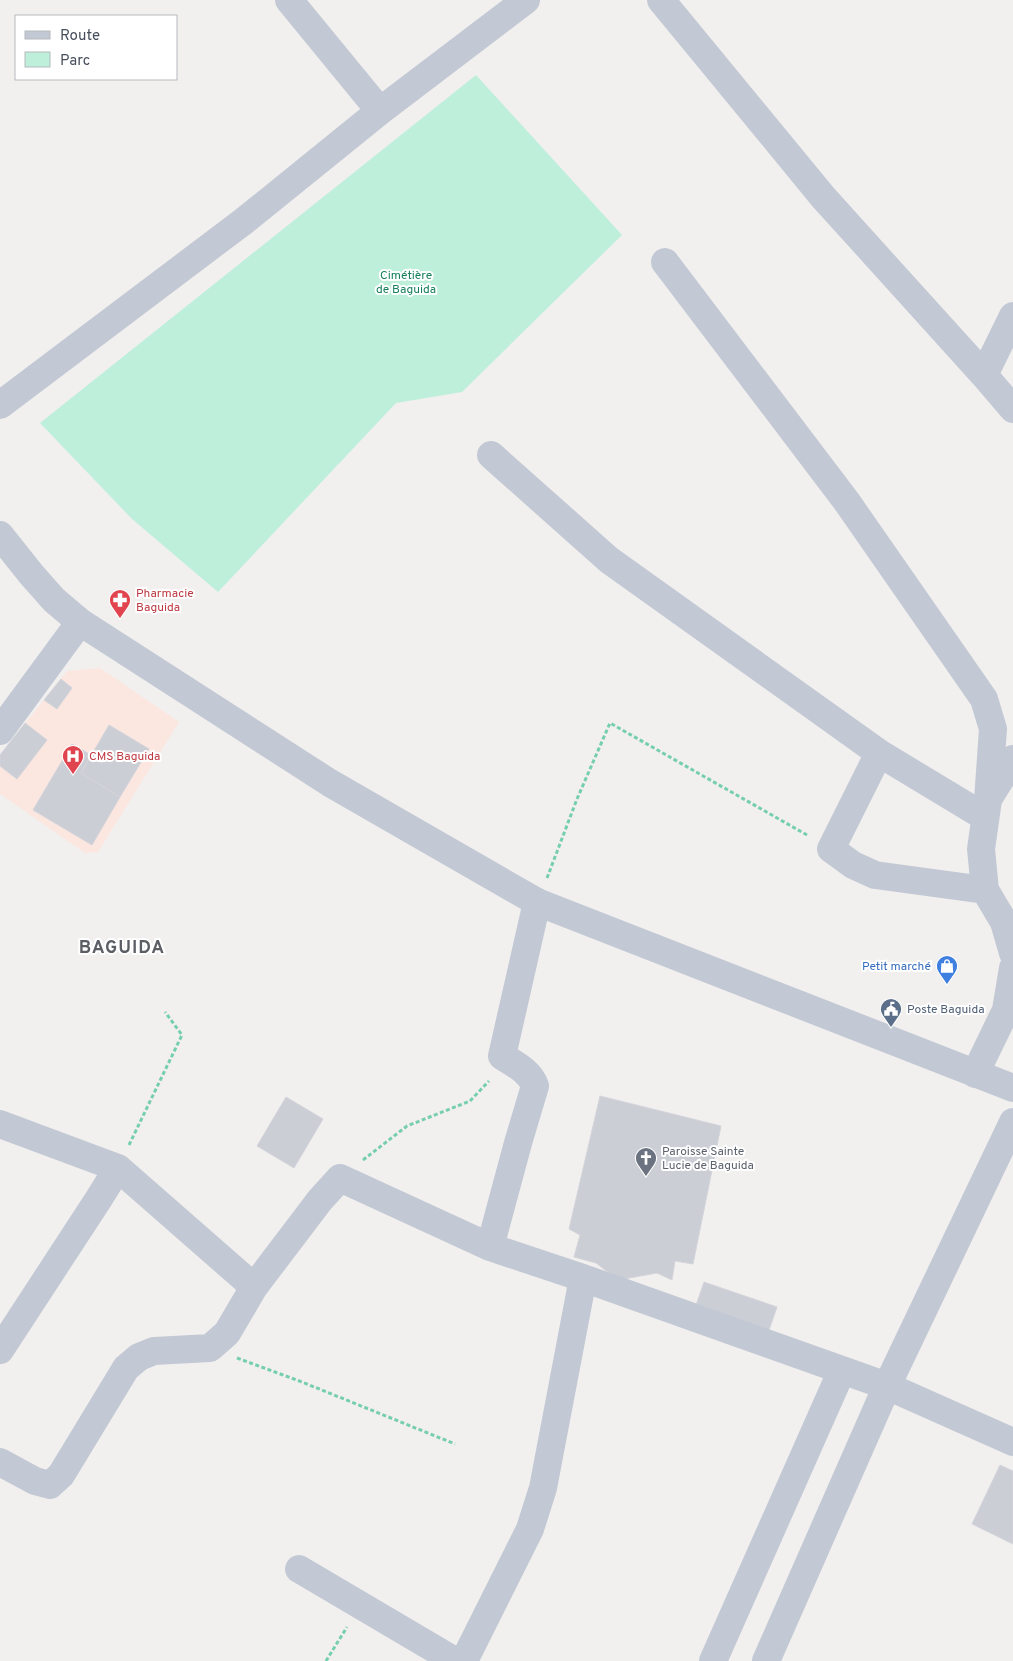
<svg xmlns="http://www.w3.org/2000/svg" width="1013" height="1661" font-family="Overpass,sans-serif">
  <style>
    .medical { fill: #fbe7e0 }
    .green { fill: #beefda }
    .building { fill: #cbced5; stroke: #d4d4db }
    .lines { fill: none; stroke-linecap: round; stroke-linejoin: round }
    .path { stroke: #76ceb1; stroke-width: 3; stroke-dasharray: 4 2.5; stroke-linecap: butt }
    .minor { stroke: #c3c9d4; stroke-width: 28 }
    .tertiary { stroke: #c3c9d4; stroke-width: 28 }
    .labels { text-anchor: middle; stroke-width: 4; stroke-linejoin: round; paint-order: stroke }
    .park-label { font-size: 12px; fill: #17805d; stroke: #fff }
    .health-label { font-size: 12px; fill: #be3a42; stroke: #fff; text-anchor: start }
    .shop-label { font-size: 12px; fill: #366cbe; stroke: #fff; text-anchor: end }
    .service-label { font-size: 12px; fill: #4e5e75; stroke: #fff; text-anchor: start }
    .worship-label { font-size: 12px; fill: #5b616d; stroke: #fff; text-anchor: start }
    .district-label { font-size: 18px; font-weight: bold; letter-spacing: 1px; fill: #5c5e65; stroke: #fff }
  </style>
  <rect width="100%" height="100%" fill="#f2f0ef"/>
  <path class="medical" d="M100,668l79,54 -81,130 -13,1 -85,-59v-39l67,-84z"/>
  <path class="green" d="M476,75l146,160 -160,157 -66,11 -178,189 -86,-73 -92,-96z"/>
  <path class="building" d="M61,679l11,9 -15,21 -13,-9z
    M25,723l22,17 -30,39 -17,-13v-11z
    M109,725l40,24 -29,48 -39,-24z
    M72,744l19,11 -10,18 39,24 -28,48 -59,-35z
    M600,1096l121,30 -28,138 -18,-3 -3,19 -15,-7 -39,7 -22,-17 -22,-6 6,-22 -11,-6z
    M286,1097l37,22 -29,49 -37,-22z
    M704,1282l73,25 -10,29 -73,-25z
    M1000,1465l13,6v73l-41,-20z"/>
  <g class="lines">
    <path class="path" d="M547,878l30,-79 33,-76 197,112
      M129,1145l53,-110 -17,-23
      M363,1160l44,-34 63,-25 19,-20
      M237,1358l65,24 153,62
      M326,1661l21,-34"/>
    <path class="minor" d="M289,0l91,111
      M661,0l162,197 161,178 29,34
      M665,262l182,240 137,197 9,30 -5,71 -7,49 4,41 19,32 9,31
      M984,375l29,-59
      M0,405l244,-184 136,-110 146,-111
      M491,455l118,105 270,193 106,64
      M0,731l80,-109
      M879,753l-48,96 22,16 22,10 110,15
      M990,796l23,-37
      M975,1074l31,-64 7,-42
      M0,1124l118,44 136,119
      M490,1247l28,-104 17,-57c-5,-15 -21,-22 -33,-30l35,-154
      M0,1350l98,-150 20,-32
      M0,1462l35,19 15,4 11,-10 65,-107 13,-11 15,-6 56,-3 17,-15 27,-46 66,-87 20,-22 150,69 93,31 304,108 126,56
      M299,1569l156,92
      M464,1661l66,-132 13,-41 40,-210
      M713,1661l129,-291
      M766,1661l121,-275 126,-264"/>
    <path class="tertiary" d="M0,535l31,39 23,26 26,22 250,161 207,119 476,186"/>
  </g>
  <defs>
    <g id="pharmacy-pin" transform="scale(1.125)"><path d="M0 17L-7.5 6A9.5 9.5 0 1 1 7.5 6Z" fill="#e0444e" stroke="#fff"/><path d="M-2-6h4v4h4v4h-4v4h-4v-4h-4v-4h4Z" fill="#fff"/></g>
    <g id="hospital-pin" transform="scale(1.125)"><path d="M0 17L-7.5 6A9.5 9.5 0 1 1 7.5 6Z" fill="#e0444e" stroke="#fff"/><path d="M-5-5h3v3.5h4V-5h3V5h-3V1.5h-4V5h-3Z" fill="#fff"/></g>
    <g id="shop-pin" transform="scale(1.125)"><path d="M0 17L-7.5 6A9.5 9.5 0 1 1 7.5 6Z" fill="#3f7fe0" stroke="#fff"/><path d="M-5-2.5h2.3a2.7 3.5 0 0 1 5.4 0H5L5.5 6h-11ZM-1.5-2.5h3a1.5 2.3 0 0 0-3 0Z" fill="#fff"/></g>
    <g id="civic-pin" transform="scale(1.125)"><path d="M0 17L-7.5 6A9.5 9.5 0 1 1 7.5 6Z" fill="#5c6f8a" stroke="#fff"/><path d="M-.6-6.5H3V-4.5H.6V-3L4-1V1h2V6H-6V1h2V-1L-.6-3ZM-1.2 2.5V6h2.4V2.5Z" fill="#fff"/></g>
    <g id="church-pin" transform="scale(1.125)"><path d="M0 17L-7.5 6A9.5 9.5 0 1 1 7.5 6Z" fill="#6b7280" stroke="#fff"/><path d="M-1.2-6h2.4v3.5h3.3v2.4h-3.3V6h-2.4V-.1h-3.3v-2.4h3.3Z" fill="#fff"/></g>
  </defs>
  <g fill-rule="evenodd">
    <use href="#pharmacy-pin" x="120" y="600"/>
    <use href="#hospital-pin" x="73" y="756"/>
    <use href="#shop-pin" x="947" y="966"/>
    <use href="#civic-pin" x="891" y="1009"/>
    <use href="#church-pin" x="646" y="1158"/>
  </g>
  <g class="labels">
    <g class="park-label">
      <text x="406" y="279">Cimétière<tspan x="406" dy="14">de Baguida</tspan></text>
    </g>
    <g class="health-label">
      <text x="136" y="597">Pharmacie<tspan x="136" dy="14">Baguida</tspan></text>
      <text x="89" y="760">CMS Baguida</text>
    </g>
    <g class="shop-label">
      <text x="931" y="970">Petit marché</text>
    </g>
    <g class="service-label">
      <text x="907" y="1013">Poste Baguida</text>
    </g>
    <g class="worship-label">
      <text x="662" y="1155">Paroisse Sainte<tspan x="662" dy="14">Lucie de Baguida</tspan></text>
    </g>
    <g class="district-label">
      <text x="122" y="953">BAGUIDA</text>
    </g>
  </g>
  <rect x="15" y="15" width="162" height="65" fill="#ffffff" stroke="#b5b9be"/>
  <rect x="25" y="31" width="25" height="8" fill="#c3c9d4" stroke="#b5b9be"/>
  <text x="60" y="40" font-size="15" fill="#474f5d">Route</text>
  <rect x="25" y="52" width="25" height="15" fill="#beefda" stroke="#b5b9be"/>
  <text x="60" y="65" font-size="15" fill="#474f5d">Parc</text>
</svg>
